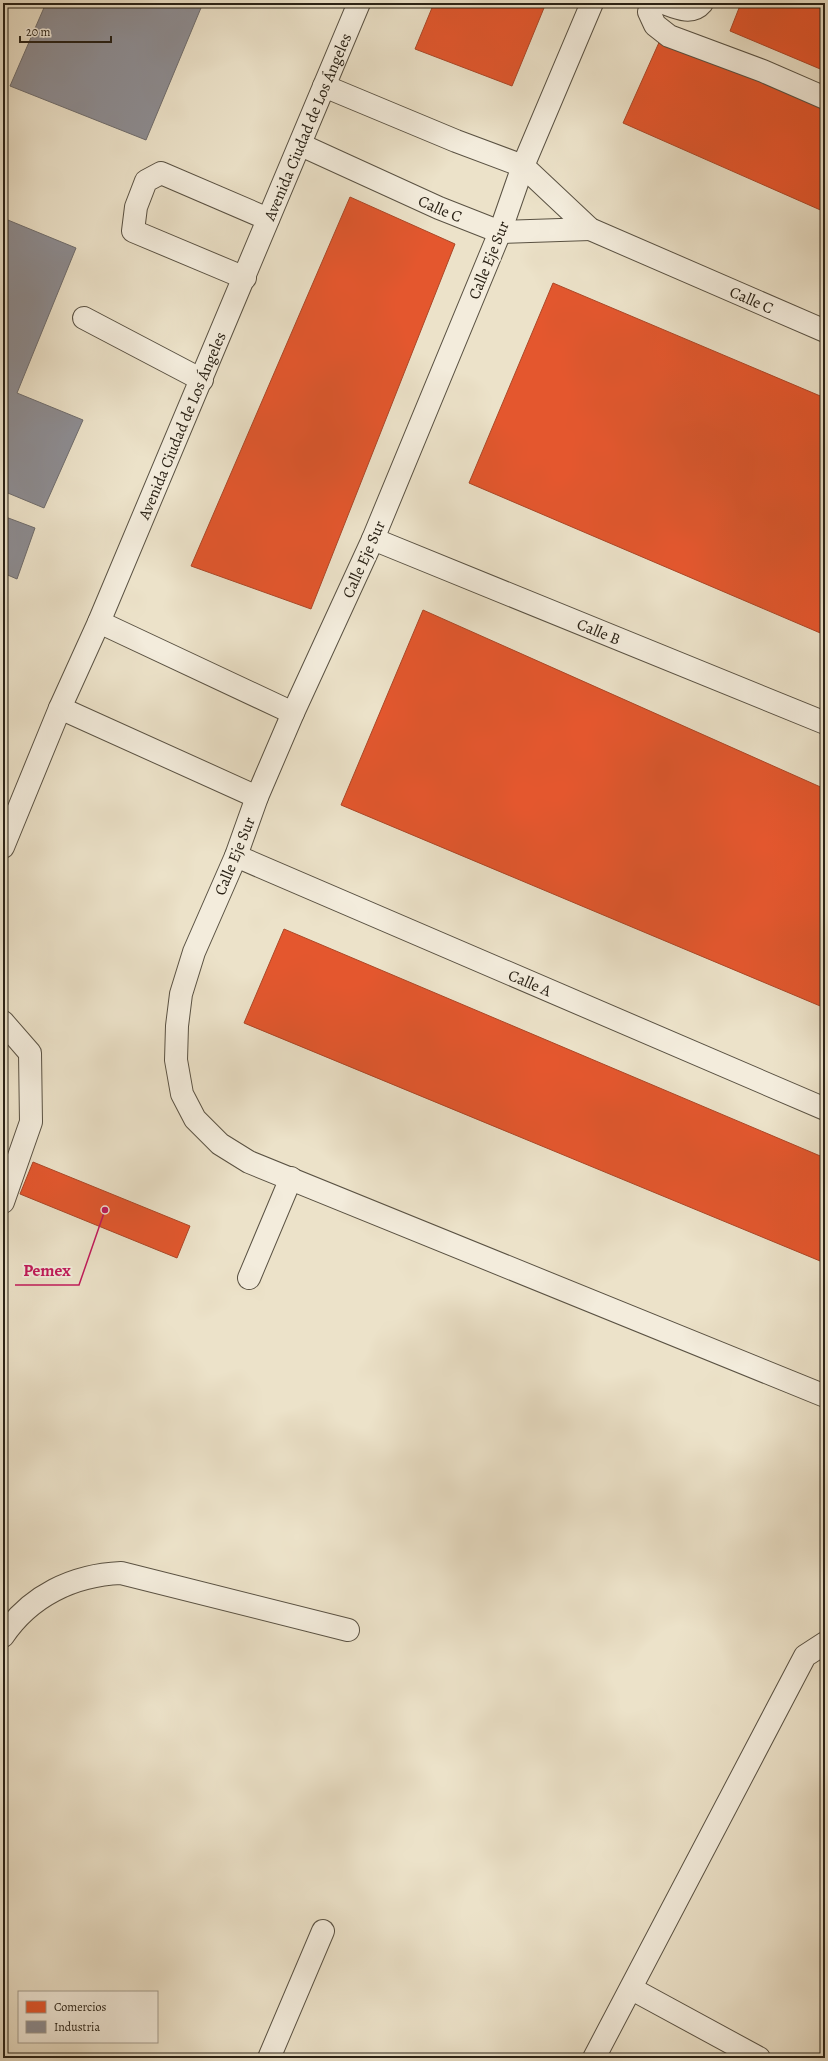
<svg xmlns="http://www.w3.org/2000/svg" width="828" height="2061" font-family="Alegreya,serif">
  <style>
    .shops { fill: #e4572e; stroke: #ac4727 }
    .industry { fill: #8d8d92; stroke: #6f6d6d }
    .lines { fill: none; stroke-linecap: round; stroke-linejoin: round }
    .minor-casing { stroke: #5a5243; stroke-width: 24 }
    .minor { stroke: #f3ecdc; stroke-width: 22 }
    .labels { text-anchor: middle; stroke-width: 4; stroke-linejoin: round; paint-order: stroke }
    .street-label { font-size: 16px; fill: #2a2216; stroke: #f3ecdc }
    .leader { fill: none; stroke: #c2185b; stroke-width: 1.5 }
    .callout-dot { fill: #c2185b; stroke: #f3ecdc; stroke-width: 1.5 }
    .callout-label { font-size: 17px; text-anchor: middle; font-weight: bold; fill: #c2185b; stroke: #f3ecdc; stroke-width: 4; stroke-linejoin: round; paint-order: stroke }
  </style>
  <rect width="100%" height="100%" fill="#ece2c9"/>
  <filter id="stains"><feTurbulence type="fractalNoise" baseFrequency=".005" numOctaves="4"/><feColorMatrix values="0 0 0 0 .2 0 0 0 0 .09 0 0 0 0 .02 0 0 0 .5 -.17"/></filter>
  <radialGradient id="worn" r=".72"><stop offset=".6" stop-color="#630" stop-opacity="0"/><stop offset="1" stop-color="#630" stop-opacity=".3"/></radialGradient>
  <path class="shops" d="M434,3h112l-34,83 -97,-37z
    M741,3h74l10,4v64l-95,-40z
    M661,38l164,70v104l-202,-89z
    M350,197l105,47 -144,365 -120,-43z
    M553,283l272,115v237l-356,-152z
    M423,610l402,179v219l-484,-203z
    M284,929l541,229v105l-581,-240z
    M33,1162l157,64 -13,32 -157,-64z"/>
  <path class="industry" d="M46,3h157l-57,137 -136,-54z
    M3,218l73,30 -59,145 66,27 -39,88 -41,-17z
    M3,516l32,12 -18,51 -14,-6z"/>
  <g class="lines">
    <g class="minor-casing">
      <g id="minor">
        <path d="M592,3l-69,163 -23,66 -127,307 -80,174 -36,84 -21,59 -42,96 -13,42 -4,32 -1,34 6,34 13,25 25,25 29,18 576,234"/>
        <path d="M652,3l-3,9 6,13 14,11 94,35 62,27"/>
        <path d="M664,3c13,5 28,12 38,0"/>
        <path id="s1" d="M324,86l132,55 67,25 67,63 235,102"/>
        <path id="s2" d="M301,145l138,63 61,24 90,-3"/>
        <path d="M245,278l-112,-47 3,-24 10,-26 15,-8 107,46"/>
        <path d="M84,318l118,62"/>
        <path id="s3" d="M373,539l452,184"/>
        <path d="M99,622l194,91"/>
        <path d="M60,708l197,89"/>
        <path id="s4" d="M3,847l57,-139 39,-86 260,-619"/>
        <path id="s5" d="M236,856l589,253"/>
        <path d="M3,1022l27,31 1,69 -28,80"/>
        <path d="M249,1278l42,-100"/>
        <path d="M3,1636c27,-40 70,-61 118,-63l227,57"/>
        <path d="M632,1989l127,69"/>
        <path d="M269,2058l54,-127"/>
        <path d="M594,2058l211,-402 20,-13"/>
      </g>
    </g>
    <use href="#minor" class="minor"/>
  </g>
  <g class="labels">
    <g class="street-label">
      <text dy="6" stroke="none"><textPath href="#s4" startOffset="782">Avenida Ciudad de Los Ángeles</textPath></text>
      <text dy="6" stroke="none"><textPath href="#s2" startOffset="153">Calle C</textPath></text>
      <text transform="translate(488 260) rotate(-68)" y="6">Calle Eje Sur</text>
      <text dy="6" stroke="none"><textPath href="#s1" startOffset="483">Calle C</textPath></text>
      <text dy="6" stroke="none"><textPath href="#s4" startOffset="458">Avenida Ciudad de Los Ángeles</textPath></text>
      <text transform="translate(363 559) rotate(-66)" y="6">Calle Eje Sur</text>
      <text dy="6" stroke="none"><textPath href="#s3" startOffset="244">Calle B</textPath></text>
      <text transform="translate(234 856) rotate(-68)" y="6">Calle Eje Sur</text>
      <text dy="6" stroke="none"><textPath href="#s5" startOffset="320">Calle A</textPath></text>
    </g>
  </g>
  <path class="leader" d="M105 1210L79 1285H15"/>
  <circle class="callout-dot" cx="105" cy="1210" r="4"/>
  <g class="callout-label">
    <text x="47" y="1276">Pemex</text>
  </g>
  <rect width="828" height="2061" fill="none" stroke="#ece2c9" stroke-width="16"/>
  <rect x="4" y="4" width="820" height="2053" fill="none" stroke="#2a2216" stroke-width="2"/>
  <rect x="8" y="8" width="812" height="2045" fill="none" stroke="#2a2216"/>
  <rect x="18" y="1991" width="140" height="52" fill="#f3ecdc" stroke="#a39b8d"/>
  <rect x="26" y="2001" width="20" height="12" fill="#e4572e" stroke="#a39b8d"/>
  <text x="54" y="2011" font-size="12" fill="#2a2216">Comercios</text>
  <rect x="26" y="2021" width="20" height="12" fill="#8d8d92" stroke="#a39b8d"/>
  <text x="54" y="2031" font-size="12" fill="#2a2216">Industria</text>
  <path d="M20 36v6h91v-6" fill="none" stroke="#2a2216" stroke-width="2"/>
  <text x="26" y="36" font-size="12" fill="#2a2216" stroke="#f3ecdc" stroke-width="3" paint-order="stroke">20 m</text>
  <rect width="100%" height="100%" filter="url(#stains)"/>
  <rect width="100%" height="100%" fill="url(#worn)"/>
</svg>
